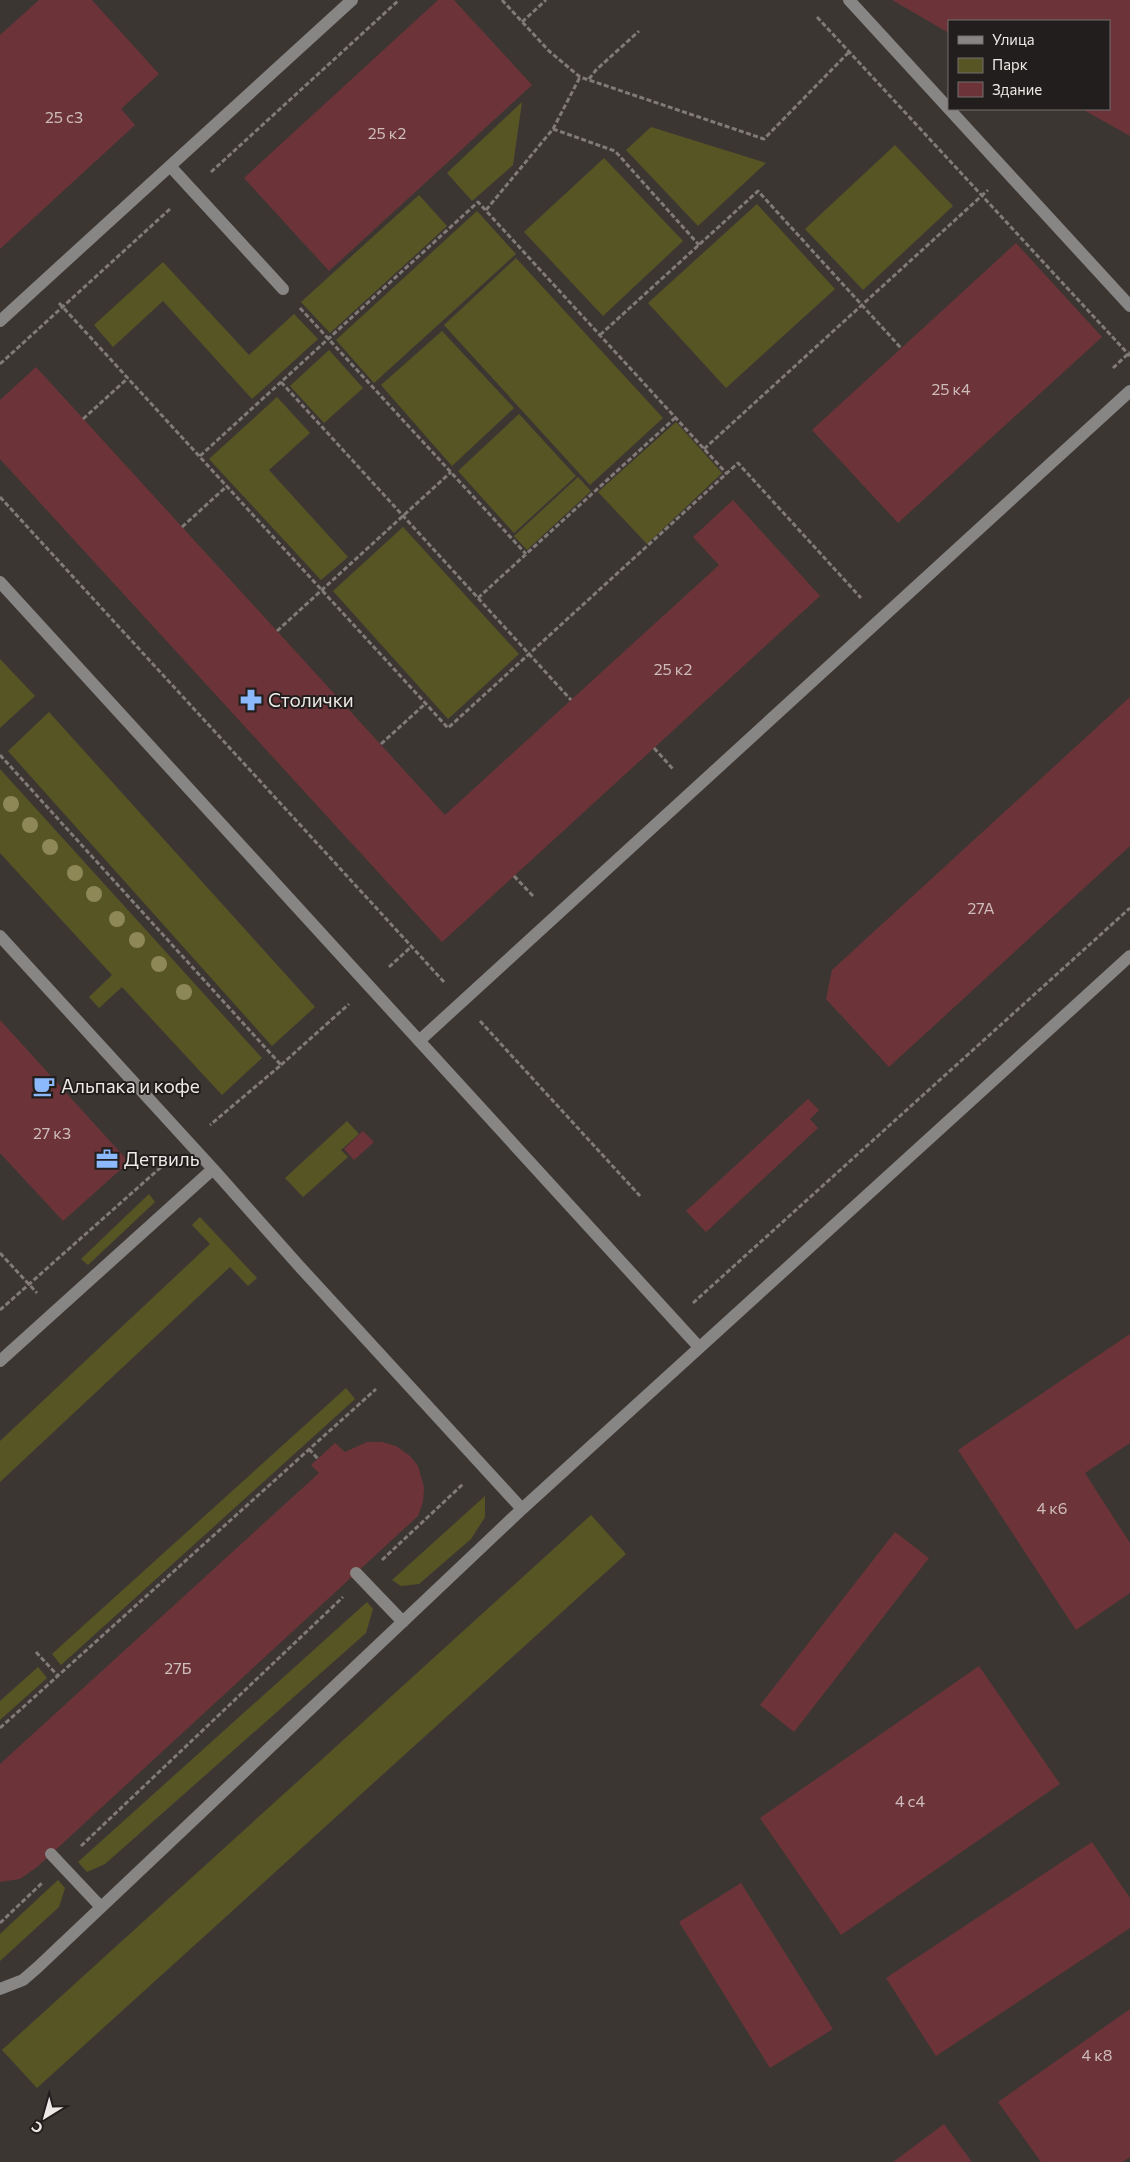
<svg xmlns="http://www.w3.org/2000/svg" width="1130" height="2162" font-family="Commissioner,sans-serif">
  <style>
    .green { fill: #585525 }
    .building { fill: #6c3438 }
    .lines { fill: none; stroke-linecap: round; stroke-linejoin: round }
    .path { stroke: #807b79; stroke-width: 3; stroke-dasharray: 5 2.5; stroke-linecap: butt }
    .minor { stroke: #888684; stroke-width: 12 }
    .tree { fill: #8d8856 }
    .labels { text-anchor: middle; stroke-width: 4; stroke-linejoin: round; paint-order: stroke }
    .number-label { font-size: 16px; fill: #cdbcbb }
    .poi-label { font-size: 19px; fill: #ede9e7; stroke: #211e1d; text-anchor: start }
  </style>
  <rect width="100%" height="100%" fill="#3c3633"/>
  <path class="green" d="M522,102l-9,63 -41,36 -25,-28z
    M651,127l115,36 -68,63 -72,-76z
    M895,145l58,61 -90,84 -58,-61z
    M604,158l79,83 -80,75 -79,-84z
    M419,195l28,31 -117,107 -29,-31z
    M757,204l78,85 -109,99 -78,-85z
    M477,211l39,43 -142,129 -38,-43z
    M516,258l147,160 -73,67 -146,-160z
    M163,262l86,93 45,-41 24,25 -66,60 -89,-98 -50,46 -19,-22z
    M442,331l72,77 -62,58 -71,-81z
    M329,350l34,38 -39,35 -34,-37z
    M277,397l33,36 -41,37 79,87 -27,23 -112,-121z
    M519,414l57,62 -62,57 -56,-62z
    M676,422l46,51 -75,71 -49,-52z
    M578,477l13,14 -64,59 -13,-14z
    M403,527l116,127 -71,65 -115,-128z
    M0,659l35,37 -35,32z
    M49,712l266,295 -43,39 -264,-295z
    M0,769l262,289 -40,37 -100,-108 -23,21 -10,-11 23,-22 -112,-122z
    M347,1121l12,13 -18,16 7,7 -45,40 -18,-19z
    M149,1194l6,8 -67,63 -7,-6z
    M200,1217l57,61 -9,8 -18,-19 -230,215v-41l210,-197 -18,-19z
    M346,1388l9,11 -294,266 -9,-11z
    M485,1496v21l-14,22 -52,45 -18,2 -9,-6z
    M591,1515l35,39 -589,534 -35,-38z
    M367,1602l6,7 -7,24 -261,231 -18,8 -9,-10z
    M38,1667l9,11 -47,42v-19z
    M58,1880l7,8 -6,19 -59,54v-27z"/>
  <path class="building" d="M39,0h53l67,74 -38,35 14,16 -135,124v-214z
    M438,0h16l78,85 -203,186 -85,-93z
    M892,0h238v136l-48,-27h27v-88h-160v12z
    M1016,243l86,94 -204,186 -86,-93z
    M36,367l409,448 274,-250 -26,-28 40,-37 87,96 -378,346 -442,-483v-59z
    M1130,697v149l-241,221 -63,-68 6,-29z
    M0,1020l129,142 -66,59 -63,-68z
    M808,1099l11,11 -9,9 8,9 -112,104 -20,-21z
    M363,1131l11,11 -20,18 -10,-11z
    M1130,1334v109l-45,30 45,70v50l-54,37 -118,-180z
    M367,1442h15l14,4 14,10 8,10 6,21 -1,15 -5,14 -381,351 -17,12 -20,3v-118l319,-291 -8,-8 24,-22 10,9z
    M895,1532l34,26 -135,174 -34,-27z
    M979,1666l81,118 -219,151 -81,-117z
    M1092,1842l38,56v30l-194,128 -50,-78z
    M741,1883l92,146 -63,39 -91,-146z
    M1130,2009v148l-7,5h-82l-43,-60z
    M944,2124l28,38h-79z"/>
  <g class="lines">
    <path class="path" d="M502,0l47,51 31,26 184,62 85,-87
      M817,17l313,339
      M522,22l24,-22
      M589,79l7,-9 43,-39
      M553,129l62,22 84,94
      M211,172l188,-172
      M486,210l67,-81 27,-52
      M59,303l389,425 290,-265 123,135
      M300,308l226,246
      M600,335l158,-144 143,157
      M0,364l171,-156
      M1113,368l17,-16
      M281,382l290,318
      M83,419l45,-41
      M704,449l284,-259
      M200,456l278,-254 249,272
      M0,497l444,485
      M182,527l45,-41
      M478,598l197,-180
      M277,631l174,-159
      M381,744l45,-41
      M654,748l19,21
      M0,755l281,310 -71,60
      M514,876l20,21
      M389,967l23,-21
      M480,1021l160,175
      M281,1065l68,-61
      M0,1253l37,40
      M693,1303l437,-395
      M0,1310l169,-150
      M309,1449l9,10
      M382,1560l81,-76
      M36,1652l22,24
      M0,1728l376,-339
      M81,1846l262,-249
      M0,1923l42,-40"/>
    <path class="minor" d="M849,0l281,306
      M170,166l113,123
      M0,321l352,-321
      M0,582l698,764
      M0,936l213,233 -213,192
      M419,1041l711,-650
      M522,1509l608,-553
      M356,1573l47,49
      M51,1854l49,52
      M0,1989l23,-9 15,-13 484,-458 -222,-242 -87,-98"/>
  </g>
  <g class="tree">
    <circle cx="11" cy="804" r="8"/>
    <circle cx="30" cy="825" r="8"/>
    <circle cx="50" cy="847" r="8"/>
    <circle cx="75" cy="873" r="8"/>
    <circle cx="94" cy="894" r="8"/>
    <circle cx="117" cy="919" r="8"/>
    <circle cx="137" cy="940" r="8"/>
    <circle cx="159" cy="964" r="8"/>
    <circle cx="184" cy="992" r="8"/>
  </g>
  <defs>
    <g id="pharmacy-bare" transform="scale(1.725)"><path d="M-2-6h4v4h4v4h-4v4h-4v-4h-4v-4h4Z" fill="#8cb9fc" stroke="#211e1d" stroke-width="2.5" paint-order="stroke"/></g>
    <g id="cafe-bare" transform="scale(1.725)"><path d="M-5.5-4.5H6V0H3Q3 3.5 0 3.5H-2.5Q-5.5 3.5-5.5 0ZM3-3.2v2h1.7v-2ZM-6 4.5H4V6H-6Z" fill="#8cb9fc" stroke="#211e1d" stroke-width="2.5" paint-order="stroke"/></g>
    <g id="office-bare" transform="scale(1.725)"><path d="M-6-3h4V-5.5h4V-3h4V5H-6ZM-1-4.5V-3h2v-1.5ZM-6 0V1H6V0Z" fill="#8cb9fc" stroke="#211e1d" stroke-width="2.5" paint-order="stroke"/></g>
  </defs>
  <g fill-rule="evenodd">
    <use href="#pharmacy-bare" x="251" y="700"/>
    <use href="#cafe-bare" x="44" y="1086"/>
    <use href="#office-bare" x="107" y="1159"/>
  </g>
  <g class="labels">
    <g class="number-label">
      <text x="64" y="123">25 с3</text>
      <text x="387" y="139">25 к2</text>
      <text x="951" y="395">25 к4</text>
      <text x="673" y="675">25 к2</text>
      <text x="981" y="914">27А</text>
      <text x="52" y="1139">27 к3</text>
      <text x="1052" y="1514">4 к6</text>
      <text x="178" y="1674">27Б</text>
      <text x="910" y="1807">4 с4</text>
      <text x="1097" y="2061">4 к8</text>
    </g>
    <g class="poi-label">
      <text x="268" y="707">Столички</text>
      <text x="61" y="1093">Альпака и кофе</text>
      <text x="124" y="1166">Детвиль</text>
    </g>
  </g>
  <rect x="948" y="20" width="162" height="90" fill="#211e1d" stroke="#736f6e"/>
  <rect x="958" y="36" width="25" height="8" fill="#888684" stroke="#736f6e"/>
  <text x="992" y="45" font-size="15" fill="#ede9e7">Улица</text>
  <rect x="958" y="58" width="25" height="15" fill="#585525" stroke="#736f6e"/>
  <text x="992" y="70" font-size="15" fill="#ede9e7">Парк</text>
  <rect x="958" y="82" width="25" height="15" fill="#6c3438" stroke="#736f6e"/>
  <text x="992" y="95" font-size="15" fill="#ede9e7">Здание</text>
  <g transform="translate(45 2117) rotate(217)" stroke="#211e1d" stroke-width="4" paint-order="stroke">
  <path d="M0-4L9 19L0 12L-9 19Z" fill="#ede9e7"/>
  <text y="-8" font-size="14" font-weight="bold" text-anchor="middle" fill="#ede9e7">С</text>
  </g>
</svg>
